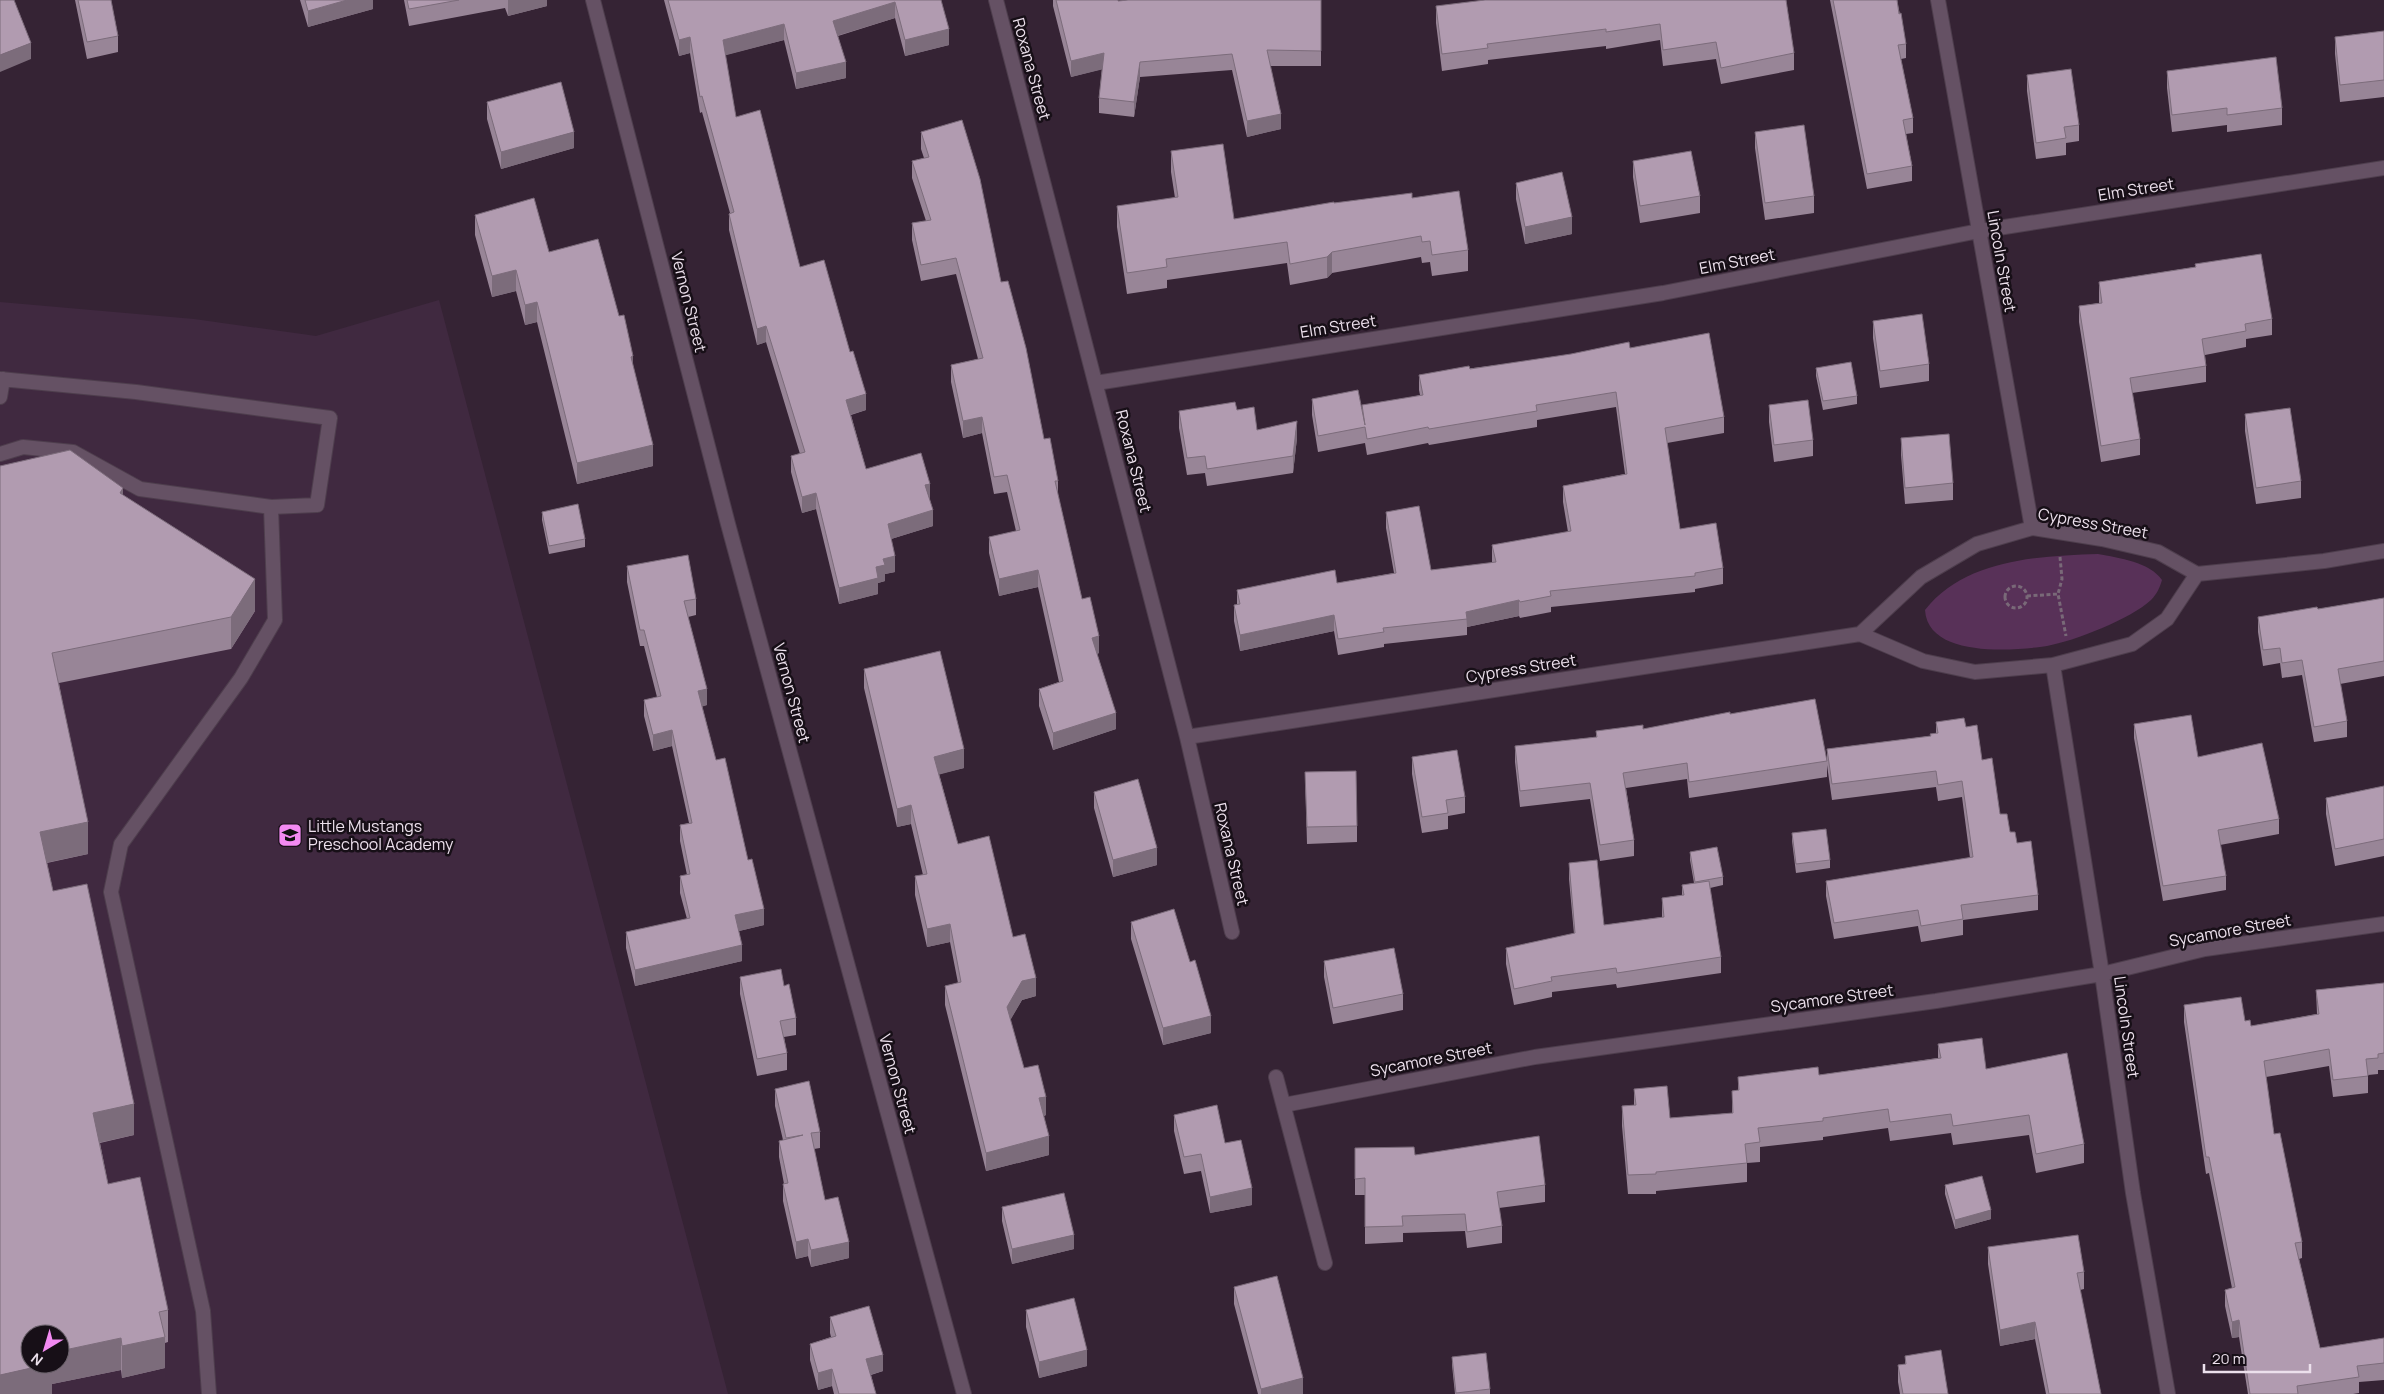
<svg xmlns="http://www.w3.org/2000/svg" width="2384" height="1394" font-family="Manrope,sans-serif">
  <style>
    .built { fill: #402940; fill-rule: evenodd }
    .green { fill: #583158 }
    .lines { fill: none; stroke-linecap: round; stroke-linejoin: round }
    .service-casing { stroke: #4e3e4d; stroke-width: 16 }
    .minor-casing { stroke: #4e3e4d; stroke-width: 16 }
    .path { stroke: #796978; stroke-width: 3; stroke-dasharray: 4 2.5; stroke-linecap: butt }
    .service { stroke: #655164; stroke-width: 14 }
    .minor { stroke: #655164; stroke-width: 14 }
    .wall { fill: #988597 }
    .shaded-wall { fill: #7c6c7b }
    .building { fill: #b19bb0; stroke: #7c6c7b }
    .labels { text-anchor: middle; stroke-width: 5; stroke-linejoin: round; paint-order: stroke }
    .street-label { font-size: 16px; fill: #ece0ec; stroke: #170f17 }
    .poi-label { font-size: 16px; fill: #ece0ec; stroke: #170f17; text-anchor: start }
  </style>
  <rect width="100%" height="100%" fill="#352334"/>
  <path class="built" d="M439,300l289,1094h-728v-1092l194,17 122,17zM30,1334h30v30h-30z"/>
  <path class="green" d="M2098,554c21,4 52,8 64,26 -2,7 -5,14 -11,20 -20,19 -77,41 -104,46 -34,5 -119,12 -122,-36 40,-51 114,-54 173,-56z"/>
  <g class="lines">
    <g class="service-casing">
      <path id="service" d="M0,379l136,13 194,26 -13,87 -46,2 -131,-18 -67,-37 -50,-5 -23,7
        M0,397l3,-18
        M209,1394l-6,-83 -92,-419 10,-48 120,-166 34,-58 -4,-113"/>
    </g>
    <g class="minor-casing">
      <path id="minor" d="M593,0l135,524 236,870
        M996,0l191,737 45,195
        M1938,0l94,528
        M1096,383l567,-90 316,-62 405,-63
        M1860,634l61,-57 56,-33 55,-16 70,11 56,13 39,22 127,-13 60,-10
        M2053,665l49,309 31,219 35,201
        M1187,737l673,-103 63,27 52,11 78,-7 79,-21 35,-25 30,-45
        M1276,1077l49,186
        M1284,1105l251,-48 401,-56 166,-27 103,-25 179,-25"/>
    </g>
    <path class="path" d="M2060,557l2,22 -4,15 8,42
      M2005 597a11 11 0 1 1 22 0a11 11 0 1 1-22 0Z
      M2027,596l31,-2"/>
    <use href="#service" class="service"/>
    <use href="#minor" class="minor"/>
  </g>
  <path class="wall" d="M75,0h36l7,36v16l-31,7z
    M300,0h73v9l-65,18z
    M404,0h143v6l-39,10 -3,-8 -96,18z
    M664,0h277l8,45 -44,11 -10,-38 -57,18 8,42 -50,11 -12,-49 -59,15 11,62 64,150 66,143 -15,5 15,54 64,31 3,26 -42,13 4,33 -10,2v7l-7,2v11l-39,10 -23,-95 -14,4 -11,-41v-16l9,-2 -34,-112 -9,3 -28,-115v-16l1,-1 -28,-101 -2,1 -10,-60 -11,3z
    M1053,0h65v1l203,-1v66h-51l11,63 -34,8 -15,-67 -92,7 -6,40 -35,-4v-15l3,-29 -31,8 -18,-71z
    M1786,0l8,53v17l-73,14 -5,-25 -53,7 -3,-26 -54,9v-3l-118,14v4l-46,7 -6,-48v-17z
    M1830,0h67l9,44v14l-5,1 12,59v15l-7,1 6,32v15l-45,8z
    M2384,31v66l-44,5 -5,-48v-17z
    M2167,71l115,37v17l-55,7v-7l-55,7 -5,-44z
    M2027,75l52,50v16l-13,2v12l-30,4 -9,-68z
    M487,102l87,46 -73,21 -14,-50z
    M921,132l80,150 43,157 14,42v14l24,104 17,54 -2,1 19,75 -63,21 -14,-44v-17l20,-7 -21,-95 -39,9 -10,-43v-16l27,-6 -9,-39 -13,2 -12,-61 -19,5 -12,-56v-17l27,-6 -22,-85 -35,7 -9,-41v-17l14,-2 -14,-43v-17l12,-3 -3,-9z
    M1755,132l59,64v17l-49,7 -10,-72z
    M1171,151l63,68 100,-16 78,-5 56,52v21l-36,5 -2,-14 -8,1 -1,-6 -89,16 -5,5 -37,7 -3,-22 -120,17v8l-40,6 -10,-67v-21l58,-8 -4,-26z
    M1633,161l67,35v17l-60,10 -7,-46z
    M1516,183l56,51 -47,10 -9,-45z
    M475,215l74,37 84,114 20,100 -76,18 -40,-162 -12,3 -9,-34 -24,6 -17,-62z
    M2195,264l77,55v16l-26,4v8l-41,8 1,11v16l-74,11 8,46v16l-39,7 -22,-140v-16l20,-3v-21l96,-15z
    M1873,321l56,43v17l-49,7 -7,-50z
    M1630,348l94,69v16l-57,10 13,86 43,39v16l-28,5v3l-144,15v5l-31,6 -1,-2 -52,11v8l-83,9v3l-46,8 -4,-24 -94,20 -6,-30v-16h3v-15l100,-7 57,-10 -8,-45v-16l45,58 61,-7v-18l76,-13 -5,-30v-16l62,-12 -9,-67 -79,13v7l-108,18 -1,-2 -61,12 -2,-12 -47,9 -6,-37v-16l50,10 58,-14 -1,-5v-15z
    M1816,368l41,28v8l-34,6 -7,-34z
    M1769,405l44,35v16l-39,6 -5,-40z
    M1237,410l20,20 40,8 -4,35 -86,13 -2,-13 -18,2 -8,-47v-17z
    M2245,414l56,67v17l-45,6 -11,-73z
    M1901,438l52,45v17l-48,4 -4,-49z
    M0,466l123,29 132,116 -24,38 -172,34 29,171 -41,9 6,28 81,244 -34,8 8,41 60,126v32l-3,1v25l-43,10 -1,-8 -69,14v10z
    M542,512l43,27v8l-36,7 -7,-34z
    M627,566l69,33v16l-8,2 19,88 -5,1 14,54 48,165 -25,6 3,30 -107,25 -9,-38v-16l61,-13 -7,-26v-17l7,-1 -7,-34v-16l9,-2 -17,-77 -19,5 -9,-35v-16l13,-3 -13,-51h-4l-13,-64z
    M2384,598v78l-44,8 7,37v16l-33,5 -12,-67 -20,3 -2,-15 -17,3 -5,-34v-15l60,-8z
    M864,669l100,99 -25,6 19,70 55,93 23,59 -14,4 -12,20 14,48 22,47 -2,1 5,39 -63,16 -41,-166v-19l13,-3 -8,-41 -23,5 -12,-52v-19l8,-1 -12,-51 -14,3 -33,-139z
    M1730,714l97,47v16l-138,21 -2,-19 -61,9 8,52v16l-34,5 -10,-62 -70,8 -5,-45v-16l81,-9v-6l47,-2z
    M1936,722l30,5 16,33 18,54 17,29 21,52v15l-75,10v15l-42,7 -3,-16 -84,13 -8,-43v-15l144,-23 -8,-61 -24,4 -2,-14 -104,13 -5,-35v-16l103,-13 6,-3z
    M2134,724l64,33 81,62v15l-59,11 6,31v14l-63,11 -29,-163z
    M1412,757l53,40v16l-17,3v13l-26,4 -10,-59z
    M1305,772l52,54v16l-50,2z
    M2384,786v70l-49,10 -9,-52v-16z
    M1094,792l63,73 -44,12 -19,-69z
    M1792,833l38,27v8l-34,5 -4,-32z
    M1690,852l33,25v8l-13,3 11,69v16l-104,15 -1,-4 -64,8v5l-38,8 -8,-41v-16l68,-14 -5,-55v-16l35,62 58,-8v-19l20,-3v-10l12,-2 -4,-23z
    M1131,922l59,40 21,71 -48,12 -32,-106z
    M1324,961l79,33v16l-70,14 -9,-47z
    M740,977l44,9 12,32v17l-12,2 3,16v17l-30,6 -17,-82z
    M2384,983v87h-6v4l-10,1v18l-35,4 -4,-31 -63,11 8,57 28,108v16l-3,1 21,89 64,-10v42l-25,2v11l-6,1h-105l-9,-57 -7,1 -7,-32v-16l7,-2 -23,-115 -3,1 -22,-152v-17l61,16 6,5 66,-12 -1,-24z
    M1938,1044l48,25 98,75v19l-48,10 -7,-38 -76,10 -2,-12 -61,8 -2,-13 -65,9v3l-63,7v15l-13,1v19l-91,9v3h-28l-6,-68v-20l12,-1v-16l36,29 62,-5v-22l6,-1v-13l81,-2 119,-17z
    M775,1089l45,43v16l-6,1 11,51 24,58 -38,9 -3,-11 -12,3 -13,-58v-17h1l-5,-27v-16l4,-1 -8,-34z
    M1174,1115l51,28 27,62 -42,8 -9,-42 -17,3 -10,-43z
    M1355,1148l60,7 130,30v17l-46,6 3,18v17l-35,5 -2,-17 -62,2v9l-38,2v-49h-10z
    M1945,1185l46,34 -36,10 -10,-35z
    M1002,1207l72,42 -62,15 -10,-43z
    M1988,1247l96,25v17l-4,1 21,104h-55l-11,-55 -35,7 -12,-82z
    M1234,1287l69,107h-45l-24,-90z
    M1026,1310l61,56 -48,12 -13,-51z
    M830,1317l53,54 -12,4 5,19h-42l-2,-8 -14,4 -8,-30v-16l21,-7 -1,-4z
    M1905,1356l43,38h-48l-2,-12v-17l7,-1z
    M1452,1357l38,32v5h-35l-3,-29z"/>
  <path class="shaded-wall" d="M347,0h26v9l-65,18v-16z
    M508,0h39v6l-39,10z
    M895,2v16l-62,19v-16z
    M784,24v16l-61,16v-16z
    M949,29v16l-44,11v-16z
    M690,37v16l-11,3v-16z
    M31,43v16l-31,13v-17z
    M1104,53v16l-33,8v-16z
    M846,62v16l-50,11v-16z
    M1140,62v15l-6,40v-15z
    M1281,114v15l-34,8v-16z
    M574,132v16l-73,21v-17z
    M1572,217v17l-47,10v-17z
    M1332,252v21l-5,5v-21z
    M516,270v21l-24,6v-21z
    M537,302v20l-12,3v-20z
    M766,326v16l-9,3v-16z
    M633,356v21l-2,-20z
    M866,394v16l-20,6v-16z
    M982,417v16l-19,5v-17z
    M1297,421v17l-4,35v-17z
    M653,445v21l-76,18v-21z
    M930,484v16l-5,-15z
    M123,488v32l-3,-27z
    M816,493v16l-14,4v-16z
    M933,510v16l-45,14v-16z
    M895,556v16l-10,2v7l-7,2v11l-39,10v-16l37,-21 7,-8z
    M1038,570v17l-39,9v-17z
    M255,579v32l-24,38v-32z
    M1519,600v16l-52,11 -1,-15z
    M1334,615v16l-94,20v-16z
    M1099,636v17l-7,2v-17z
    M707,689v16l-9,3v-17z
    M1116,713v16l-63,21v-17z
    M672,730v16l-19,5v-16z
    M964,749v19l-30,8v-19z
    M911,805v19l-14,3v-18z
    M88,822v32l-48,10v-32z
    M1157,848v17l-44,12v-17z
    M764,909v16l-29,7v-17z
    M950,924v18l-23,5v-18z
    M742,945v16l-107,25v-16z
    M1036,978v18l-14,4 -15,26v-19l15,-26z
    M1211,1016v17l-48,12v-17z
    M1046,1097v18l-7,2v-19z
    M134,1104v31l-41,9v-31z
    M1049,1136v19l-63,16v-18z
    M1252,1188v17l-42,8v-16z
    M1991,1210v9l-36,10v-9z
    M1074,1235v14l-62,15v-15z
    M808,1239v17l-12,3v-17z
    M849,1242v16l-38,9v-17z
    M2239,1320v17l-7,1v-16z
    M2035,1322v17l-35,7v-16z
    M165,1337v31l-43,10v-32z
    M121,1338v32l-69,14v10h-52v-19l49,-11h11v-13z
    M1087,1350v16l-48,12v-16z
    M883,1355v16l-17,5v-17z
    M832,1369v17l-14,4v-17z
    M1303,1378v16h-42v-5z"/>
  <path class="building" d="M0,0h14l17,43 -31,12z
    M78,0h33l7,36 -31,6z
    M305,0h42l-39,11z
    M407,0h52l-50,9z
    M668,0h273l8,29 -44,11 -10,-38 -62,19 13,41 -50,11 -12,-49 -61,16 13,77 24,-7 40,157 24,-7 26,92 3,-1 13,43 -20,6 20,69 55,-16 9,31 -5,1 8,25 -45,14 7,32 -12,3 2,6 -9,2 2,11 -39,10 -23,-95 -14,4 -11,-41 14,-4 -39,-126 -9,3 -28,-115 5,-2 -32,-116 -2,1 -10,-60 -11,3z
    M1056,0h62v1l10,-1h193v51l-54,-1 14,64 -34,7 -15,-67 -92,8 -6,40 -35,-4 5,-45 -33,8z
    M1485,0h301l8,53 -73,15 -5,-26 -53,8 -3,-26 -54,8v-3l-119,15 1,4 -46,6 -6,-48z
    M1833,0h64l2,14 2,-1 5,31 -8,1 15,73 -10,2 9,46 -45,8z
    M2384,31v49l-44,5 -5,-48z
    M2276,57l6,51 -55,7v-7l-55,7 -5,-44z
    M2071,69l8,56 -15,2 2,11 -30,5 -9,-68z
    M561,82l13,50 -73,20 -14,-50z
    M962,120l18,59 21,103 7,-1 18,67 18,91 6,-1 8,43h-3l27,118 8,-2 9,39 -7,2 24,75 -63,20 -14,-44 24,-8 -25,-111 -39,9 -10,-42 31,-7 -13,-55 -13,2 -12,-60 -19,4 -12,-56 32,-7 -27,-100 -35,7 -9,-42 19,-3 -19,-59 17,-4 -8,-25z
    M1804,125l10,71 -49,7 -10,-71z
    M1223,144l11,75 100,-17v1l78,-10v5l47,-7 9,59 -36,5 -2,-14 -8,1 -1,-6 -89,16 -5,5 -37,7 -3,-22 -121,17 1,8 -40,6 -10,-67 61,-9 -7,-46z
    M1691,151l9,45 -60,10 -7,-45z
    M1562,172l10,45 -47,10 -9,-44z
    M534,198l15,54 49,-13 21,77 5,-1 9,41 -2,1 22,88 -76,18 -40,-161 -12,3 -9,-35 -24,6 -17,-61z
    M2261,254l11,65 -27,5 1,7 -44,8 4,27 -76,12 10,61 -39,7 -22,-140 23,-3 -3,-21 97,-15 -1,-3z
    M1922,314l7,50 -49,7 -7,-50z
    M1709,333l15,84 -59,11 15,101 36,-6 7,45 -28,5v3l-145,15 1,5 -31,6 -1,-2 -53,12 1,7 -84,9 1,4 -46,7 -4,-24 -94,20 -6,-30 6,-1 -3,-14 98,-20 2,13 59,-10 -10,-61 33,-6 12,64 65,-8 -4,-17 79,-14 -8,-45 64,-12 -11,-82 -80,13 1,6 -108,18 -1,-2 -61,12 -2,-12 -47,9 -6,-37 46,-9 7,35 -3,-20 61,-10 -4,-20 50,-9 1,3 101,-15 58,-12 1,6z
    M1851,362l6,34 -34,5 -7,-33z
    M1808,400l5,40 -39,5 -5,-40z
    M1235,402l2,8 17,-3 3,23 40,-9 -4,35 -86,13 -2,-13 -18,2 -8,-47z
    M2290,408l11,73 -45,7 -11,-74z
    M1949,434l4,49 -48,5 -4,-50z
    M70,450l53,38 -3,5 135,86 -24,38 -179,36 36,169 -48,10 13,59 34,-7 47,220 -41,9 15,71 32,-7 28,133 -9,2 6,25 -43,9 -1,-8 -61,13v-17h-30v30h19l-49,11v-909z
    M578,504l7,35 -36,7 -7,-34z
    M688,555l8,44 -12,2 23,88 -9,2 18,69 9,-2 23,102 4,-1 12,50 -29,6 7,30 -107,25 -9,-38 64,-14 -10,-42 10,-2 -10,-49 12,-2 -20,-93 -19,5 -9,-35 17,-4 -17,-66h-4l-13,-64z
    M2384,598v63l-46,8 9,52 -33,6 -12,-67 -20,3 -2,-15 -17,2 -5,-33 59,-10 1,2z
    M940,651l24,98 -30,8 24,87 31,-8 24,101 12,-3 11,44 -14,3 -15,26 17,61 14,-3 8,32 -7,1 10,38 -63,17 -41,-167 16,-4 -11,-58 -23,5 -12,-53 12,-2 -16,-69 -14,4 -33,-140z
    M1815,699l12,62 -138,21 -2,-19 -64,10 11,67 -34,5 -10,-62 -70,8 -5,-45 82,-9 -1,-6 47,-6v4l87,-17v2z
    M2191,715l7,42 64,-14 17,76 -61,11 8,46 -63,10 -29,-162z
    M1964,718l2,9 11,-2 5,35 10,-2 8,56h7l3,18h5l2,11 14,-2 7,54 -77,10 2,14 -42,7 -3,-16 -84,13 -8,-42 147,-24 -11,-76 -24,4 -2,-14 -104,13 -5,-35 104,-13 -1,-2 8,-1 -2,-11z
    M1457,750l8,47 -19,3 2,13 -26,4 -10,-60z
    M1356,771l1,55 -50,1 -2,-55z
    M1138,779l19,69 -44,12 -19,-68z
    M2384,786v53l-49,10 -9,-51z
    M1826,829l4,31 -34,4 -4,-31z
    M1717,847l6,30 -28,5 -5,-30z
    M1597,860l7,65 60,-8 -2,-19 22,-3 -2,-10 27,-4 12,76 -104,16 -1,-5 -65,9 1,4 -38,8 -8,-41 69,-15 -6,-70z
    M1174,909l16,53 5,-2 16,56 -48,12 -32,-106z
    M1394,948l9,46 -70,14 -9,-47z
    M781,969l3,17 5,-2 7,34 -16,3 7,32 -30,6 -17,-82z
    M2384,983v70l-6,1v4l-12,1 2,17 -35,4 -4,-31 -65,12 10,73 6,-1 22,109 -7,1 25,105 64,-10v25l-27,3 2,11 -62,9 1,8h-48l-11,-74 -7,2 -7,-32 10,-3 -26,-130h-3l-22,-152 57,-8 4,24 5,-1 1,6 68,-12 -3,-24z
    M1982,1038l4,31 81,-16 17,91 -48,10 -7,-39 -76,11 -2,-12 -61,8 -2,-13 -65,9v3l-65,7 2,14 -15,2 2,19 -91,9v2l-28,1 -6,-69 14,-1 -2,-16 33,-3 3,32 63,-5 -1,-22 7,-1 -1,-13 80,-10 1,8 122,-17 -3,-14z
    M809,1081l11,51 -9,1 14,67 13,-3 11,45 -38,8 -3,-11 -12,3 -13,-58 5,-1 -9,-42 24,-6 -17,3 -11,-49z
    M1217,1105l8,38 16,-3 11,48 -42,9 -9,-43 -17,3 -10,-42z
    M1539,1136l6,49 -48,7 5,34 -35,6 -2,-18 -63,2 1,10 -38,1v-49l-10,1v-31l59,-1 1,8z
    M1982,1176l9,34 -36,10 -10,-35z
    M1064,1193l10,42 -62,14 -10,-42z
    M2078,1235l6,37 -7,1 24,121h-52l-14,-72 -35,8 -12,-83z
    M1277,1276l26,102 -42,11 -27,-102z
    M1074,1298l13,52 -48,12 -13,-52z
    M869,1306l14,49 -17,4 10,35h-37l-7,-25 -14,4 -8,-29 26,-8 -6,-19z
    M1941,1350l7,44h-45l-5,-29 8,-1 -1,-8z
    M1486,1353l4,36 -34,4 -4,-36z"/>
  <defs>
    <g id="school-square" transform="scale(1.25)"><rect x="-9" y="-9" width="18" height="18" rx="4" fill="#f38af2" stroke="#170f17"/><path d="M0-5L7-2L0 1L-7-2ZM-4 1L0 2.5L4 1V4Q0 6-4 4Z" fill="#111"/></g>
  </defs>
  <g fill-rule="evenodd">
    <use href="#school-square" x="290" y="835"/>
  </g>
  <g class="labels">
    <g class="street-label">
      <text transform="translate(1032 69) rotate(75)" y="6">Roxana Street</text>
      <text transform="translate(2136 189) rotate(-9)" y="6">Elm Street</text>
      <text transform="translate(1737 261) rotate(-11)" y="6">Elm Street</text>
      <text transform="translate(2002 261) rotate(80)" y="6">Lincoln Street</text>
      <text transform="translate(689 302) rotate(76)" y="6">Vernon Street</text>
      <text transform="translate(1338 326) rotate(-9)" y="6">Elm Street</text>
      <text transform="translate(1134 461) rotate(76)" y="6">Roxana Street</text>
      <text transform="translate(2093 523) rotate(10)" y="6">Cypress Street</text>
      <text transform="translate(1521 668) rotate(-9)" y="6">Cypress Street</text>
      <text transform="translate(792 693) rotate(75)" y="6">Vernon Street</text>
      <text transform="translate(1232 854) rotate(77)" y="6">Roxana Street</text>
      <text transform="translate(2230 930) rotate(-10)" y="6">Sycamore Street</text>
      <text transform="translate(1832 998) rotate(-8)" y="6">Sycamore Street</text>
      <text transform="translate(2127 1027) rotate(82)" y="6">Lincoln Street</text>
      <text transform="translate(1431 1059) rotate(-11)" y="6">Sycamore Street</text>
      <text transform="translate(898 1084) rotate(75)" y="6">Vernon Street</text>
    </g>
    <g class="poi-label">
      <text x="308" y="832">Little Mustangs<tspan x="308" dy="18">Preschool Academy</tspan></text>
    </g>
  </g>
  <g transform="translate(45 1349) rotate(218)"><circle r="24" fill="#170f17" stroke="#6c636c"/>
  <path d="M0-4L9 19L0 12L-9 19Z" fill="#f38af2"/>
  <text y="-8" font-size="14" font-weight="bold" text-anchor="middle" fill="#ece0ec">N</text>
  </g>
  <path d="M2204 1364v8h106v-8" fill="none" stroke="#ece0ec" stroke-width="2.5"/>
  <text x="2212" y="1364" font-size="15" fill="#ece0ec" stroke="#170f17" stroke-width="4" paint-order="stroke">20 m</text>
</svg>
